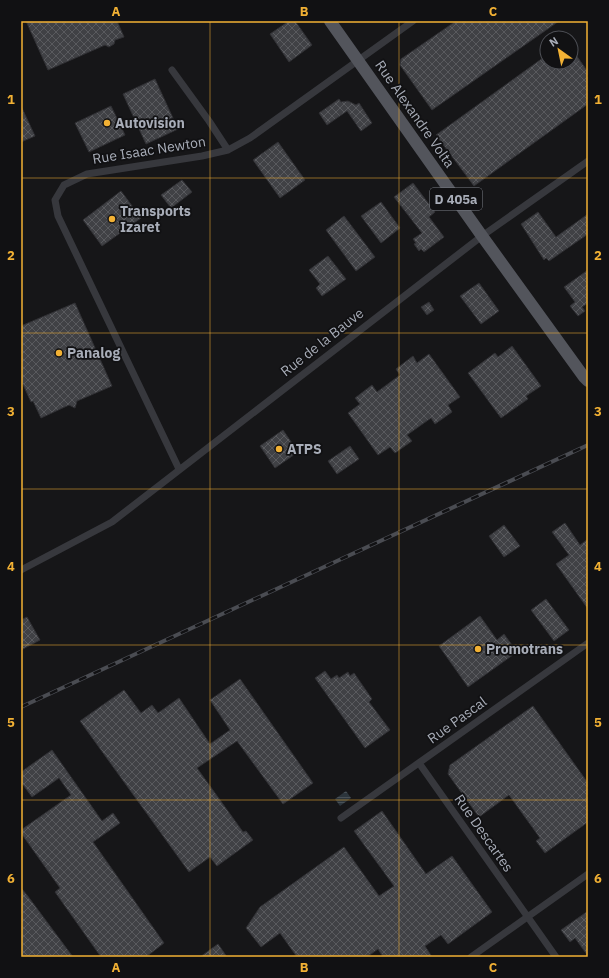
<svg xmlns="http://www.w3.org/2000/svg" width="609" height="978" font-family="'IBM Plex Sans',sans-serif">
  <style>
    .water { fill: url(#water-rules) }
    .building { fill: url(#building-cross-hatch); stroke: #303034 }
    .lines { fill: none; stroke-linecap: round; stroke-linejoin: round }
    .minor { stroke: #37383d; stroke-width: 7 }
    .primary { stroke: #53555c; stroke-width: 12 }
    .rail-casing { stroke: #4a4c52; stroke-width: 4 }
    .rail { stroke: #111113; stroke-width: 2.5; stroke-dasharray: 8; stroke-linecap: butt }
    .grid { fill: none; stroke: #f2b134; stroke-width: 1; stroke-opacity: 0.55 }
    .poi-dot { fill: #f2b134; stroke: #111113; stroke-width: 1.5 }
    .labels { text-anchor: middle; stroke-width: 3.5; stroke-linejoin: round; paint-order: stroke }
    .shield { fill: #111113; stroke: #7b7e86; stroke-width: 1 }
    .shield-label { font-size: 13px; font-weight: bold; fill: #a8adb8 }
    .street-label { font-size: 14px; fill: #a8adb8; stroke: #111113 }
    .poi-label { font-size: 14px; font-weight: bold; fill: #a8adb8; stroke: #111113; text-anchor: start }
    .neatline { fill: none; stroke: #f2b134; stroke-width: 1.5 }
    .grid-label { font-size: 13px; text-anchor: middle; font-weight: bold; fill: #f2b134 }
  </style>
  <defs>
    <pattern id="water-rules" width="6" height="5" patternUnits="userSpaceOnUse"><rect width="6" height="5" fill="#2c353c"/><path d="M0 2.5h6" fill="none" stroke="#485056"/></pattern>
    <pattern id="building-cross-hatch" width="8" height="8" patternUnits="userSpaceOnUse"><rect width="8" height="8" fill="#404145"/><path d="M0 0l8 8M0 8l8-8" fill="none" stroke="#595a5e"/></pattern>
  </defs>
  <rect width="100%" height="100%" fill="#161618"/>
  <path class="water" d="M346,791l5,7 -11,8 -5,-7z"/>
  <path class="building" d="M26,21h91l7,16 -9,3 -1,4 -5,3 -4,-2 -57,25z
    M289,21h6l17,24 -23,17 -19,-28z
    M456,21h103l-127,89 -32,-45 1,-6z
    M571,48l17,24v32l-114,82 -38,-51 111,-80v7h24z
    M155,79l23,50 -32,15 -23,-50z
    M339,99l2,3 7,-1 8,4 3,-2 13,20 -11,8 -14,-20 -20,14 -8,-12z
    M21,106l14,30 -14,6z
    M111,106l14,29 -36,17 -14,-29z
    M278,142l27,38 -25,18 -27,-38z
    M182,180l10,12 -21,16 -10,-13z
    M413,183l22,29 -6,5 15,20 -20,15 -3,-3 -2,2 -5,-7 2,-1 -3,-4 9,-6 -28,-36z
    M121,191l20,27 -39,28 -19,-26z
    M381,202l19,26 -19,15 -20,-27z
    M538,212l18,25 32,-23v20l-39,27 -3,-3 -2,2 -23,-36z
    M344,216l31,41 -19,14 -30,-41z
    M328,256l18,23 -24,17 -6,-8 4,-4 -11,-14z
    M588,270v33l-6,4 3,4 -7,5 -8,-10 5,-4 -11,-15z
    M479,283l20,28 -18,13 -21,-28z
    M429,302l5,8 -7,5 -6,-8z
    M75,303l37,83 -35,15 -2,7 -6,-3 -28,13 -8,-17 -2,1 -10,-22v-54z
    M512,346l29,40 -15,10 2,3 -27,19 -33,-45 27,-20 3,4z
    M429,354l31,43 -12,8 4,7 -17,12 -4,-6 -24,17 5,6 -17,12 -5,-6 -12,8 -30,-42 12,-9 -5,-6 17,-13 5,7 23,-17 -4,-6 17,-13 4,7z
    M283,430l15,22 -23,16 -15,-22z
    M350,446l9,13 -22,15 -9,-13z
    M565,523l15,22 8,-6v70l-32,-45 13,-9 -17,-23z
    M504,525l16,21 -16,11 -15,-21z
    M546,599l23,31 -15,11 -23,-31z
    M480,616l17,24 7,-6 13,18 -49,35 -29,-41z
    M27,617l13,23 -19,10v-30z
    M325,671l6,8 6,-4 2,3 9,-6 2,4 4,-3 18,26 -3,3 21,28 -25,18 -50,-70z
    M240,679l73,104 -30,21 -46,-63 -40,27 46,64 3,-1 7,9 -36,26 -7,-9 -21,15 -109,-151 44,-31 17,23 11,-8 6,8 21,-15 31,46 20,-14 -20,-30z
    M533,706l55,77v39l-43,31 -9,-12 4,-3 -31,-43 -30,22 -31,-43 2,-9z
    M52,750l50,71 11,-8 7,10 -27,19 71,101 -18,14h-45l-46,-65 5,-4 -39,-55v-3l50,-35 -12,-17 -27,19 -11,-15v-10z
    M382,811l44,63 26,-18 40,56 -44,32 -7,-9 -16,11 7,11h-49l-5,-8 -11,8h-70l-17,-24 -19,14 -15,-19 14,-21 84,-60 35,49 15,-10 -40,-55z
    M21,888l6,7 46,62h-52z
    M588,911v45l-13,-18 -5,4 -9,-12z
    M218,944l9,13h-27z"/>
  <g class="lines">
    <path class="minor" d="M172,70l37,51 19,29
      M179,469l-121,-253 -3,-16 9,-15 23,-11 115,-18 26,-6 22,-12 163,-117
      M21,570l91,-48 370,-286 106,-75
      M419,763l137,194
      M341,818l247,-175
      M471,957l117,-83"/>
    <path class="primary" d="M330,21l152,215 102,141 4,4"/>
    <g class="rail-casing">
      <path id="rail" d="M21,707l567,-262"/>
    </g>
    <use href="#rail" class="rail"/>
  </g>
  <path class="grid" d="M210,21v936M399,21v936M21,178h567M21,333h567M21,489h567M21,645h567M21,800h567"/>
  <g class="poi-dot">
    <circle cx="107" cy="123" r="4"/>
    <circle cx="112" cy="219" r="4"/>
    <circle cx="59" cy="353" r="4"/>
    <circle cx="279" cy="449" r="4"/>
    <circle cx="478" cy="649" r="4"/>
  </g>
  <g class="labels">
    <rect class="shield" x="430" y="188" width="52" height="22" rx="3"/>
    <g class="shield-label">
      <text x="456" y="204">D 405a</text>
    </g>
    <g class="street-label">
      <text transform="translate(415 114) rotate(55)" y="5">Rue Alexandre Volta</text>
      <text transform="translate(149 150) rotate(-9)" y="5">Rue Isaac Newton</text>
      <text transform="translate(322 342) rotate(-38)" y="5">Rue de la Bauve</text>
      <text transform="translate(457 720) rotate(-36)" y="5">Rue Pascal</text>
      <text transform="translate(484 833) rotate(55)" y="5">Rue Descartes</text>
    </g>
    <g class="poi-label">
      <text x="115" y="128">Autovision</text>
      <text x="120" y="216">Transports<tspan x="120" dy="16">Izaret</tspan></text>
      <text x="67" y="358">Panalog</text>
      <text x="287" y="454">ATPS</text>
      <text x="486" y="654">Promotrans</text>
    </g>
  </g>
  <rect width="609" height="978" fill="none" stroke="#111113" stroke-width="44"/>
  <g transform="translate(559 50) rotate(327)"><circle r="19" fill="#111113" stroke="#4d4f55"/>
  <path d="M0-3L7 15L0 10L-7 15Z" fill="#f2b134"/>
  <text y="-6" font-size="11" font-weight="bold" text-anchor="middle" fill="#a8adb8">N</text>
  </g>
  <rect x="22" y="22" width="565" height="934" class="neatline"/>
  <g class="grid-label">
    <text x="116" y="16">A</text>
    <text x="304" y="16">B</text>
    <text x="493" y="16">C</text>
    <text x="11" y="104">1</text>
    <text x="598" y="104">1</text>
    <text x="11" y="260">2</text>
    <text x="598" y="260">2</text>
    <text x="11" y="416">3</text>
    <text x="598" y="416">3</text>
    <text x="11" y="571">4</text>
    <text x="598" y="571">4</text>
    <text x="11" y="727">5</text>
    <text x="598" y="727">5</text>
    <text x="11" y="883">6</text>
    <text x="598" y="883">6</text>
    <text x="116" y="972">A</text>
    <text x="304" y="972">B</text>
    <text x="493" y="972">C</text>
  </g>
</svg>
